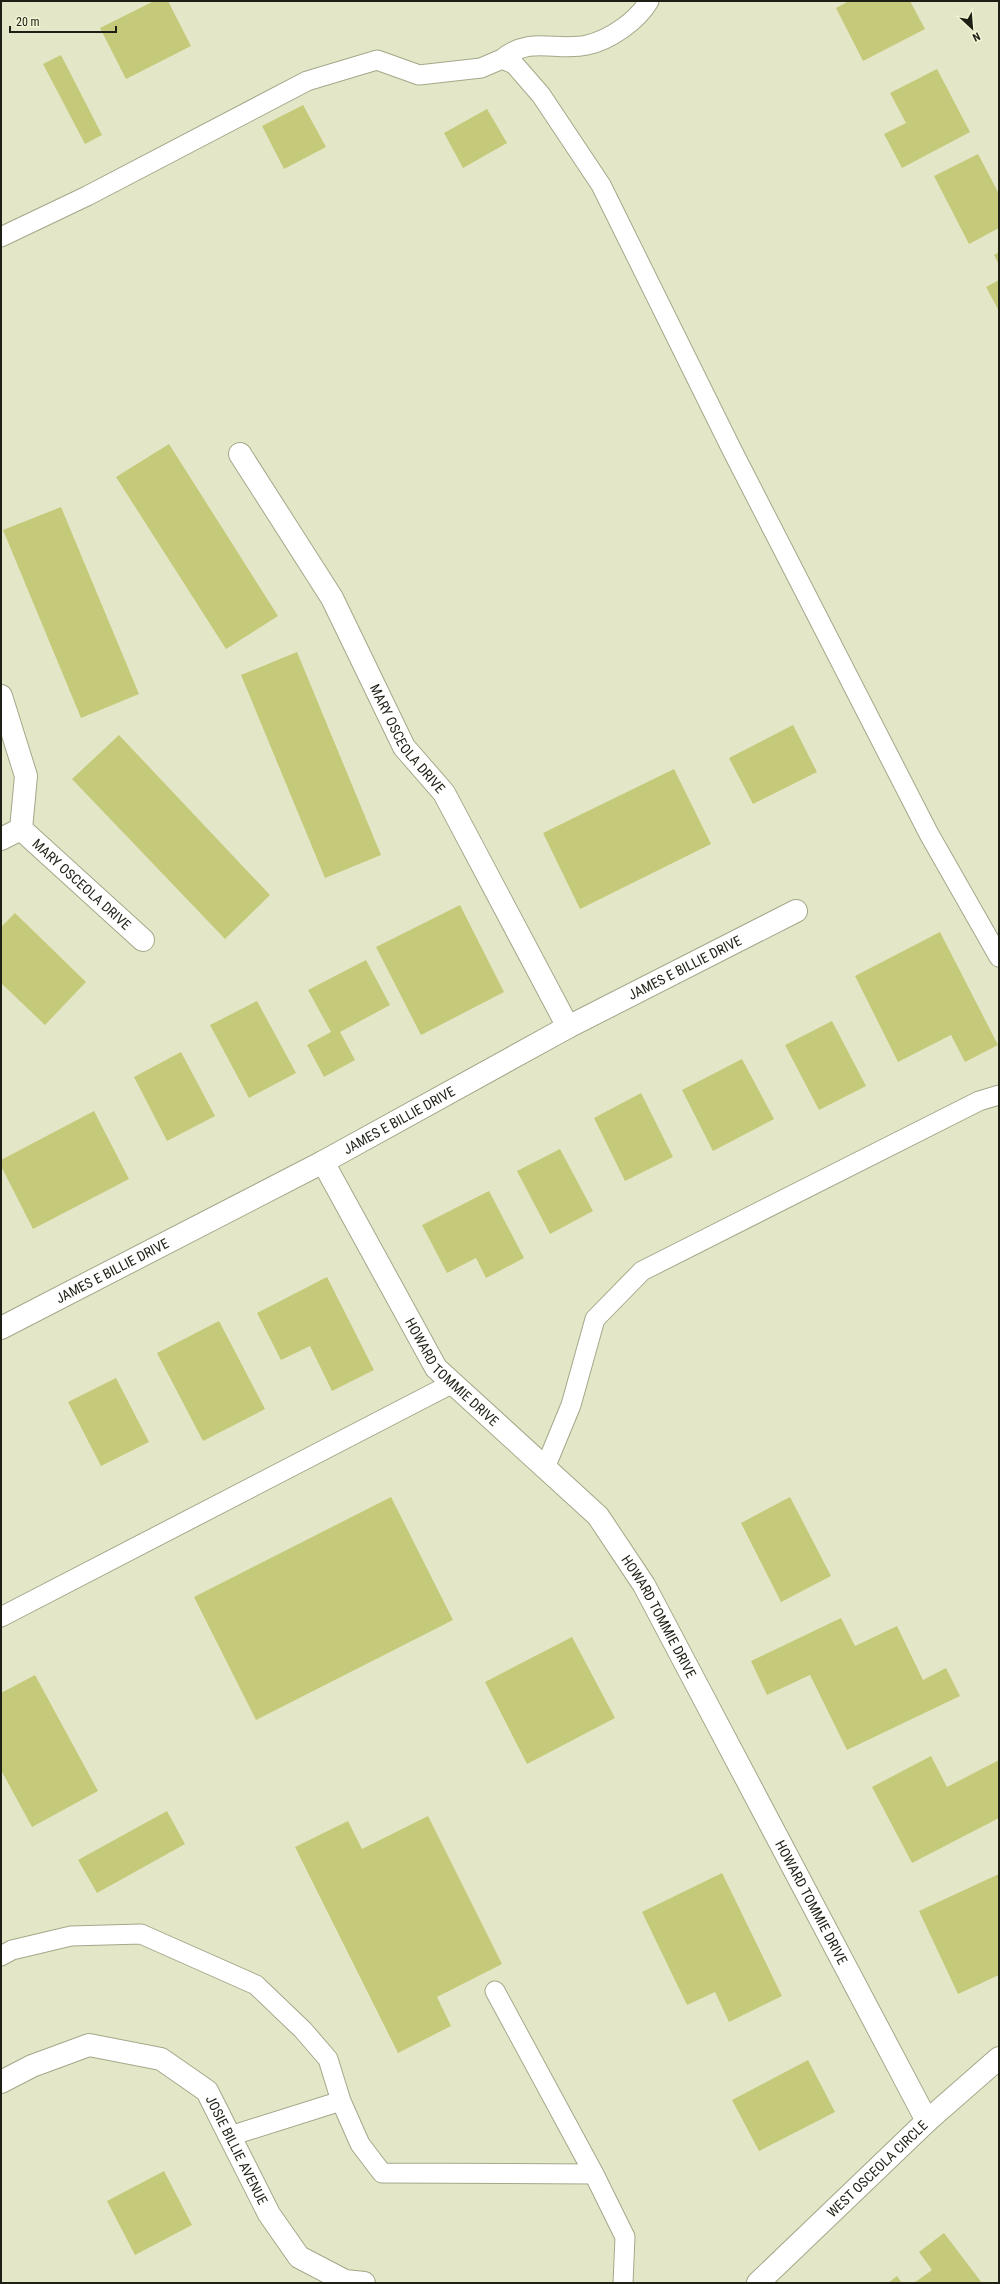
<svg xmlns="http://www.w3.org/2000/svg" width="1000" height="2284" font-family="'Roboto Condensed',sans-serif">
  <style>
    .building { fill: #c4ca7a }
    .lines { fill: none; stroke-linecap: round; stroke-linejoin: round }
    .service-casing { stroke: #a4a789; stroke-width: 21 }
    .minor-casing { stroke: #a4a789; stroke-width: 24 }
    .service { stroke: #fff; stroke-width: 19 }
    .minor { stroke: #fff; stroke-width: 22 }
    .labels { text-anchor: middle; stroke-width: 4; stroke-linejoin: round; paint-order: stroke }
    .street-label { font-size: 14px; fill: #1f2015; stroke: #f1f4d4 }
  </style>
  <rect width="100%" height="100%" fill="#e4e7c7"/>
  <path class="building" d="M154,1h14l23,45 -65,33 -26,-51z
    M849,1h61l15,28 -62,32 -27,-53z
    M61,55l41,80 -17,9 -42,-80z
    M937,69l33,63 -68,36 -18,-34 22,-11 -16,-30z
    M303,105l23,42 -42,22 -22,-43z
    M487,109l20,34 -44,25 -19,-35z
    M978,154l21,40v34l-30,16 -35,-68z
    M999,252v13l-5,-10z
    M999,280v31l-13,-24z
    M169,444l109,172 -52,33 -110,-172z
    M61,507l78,187 -58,24 -78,-188z
    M297,652l84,203 -56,23 -84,-203z
    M793,725l24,47 -64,32 -24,-46z
    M119,735l151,160 -45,44 -153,-160z
    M674,769l37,75 -131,65 -37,-76z
    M460,905l44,87 -83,43 -45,-88z
    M15,913l71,69 -41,43 -44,-42v-56z
    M940,932l58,113 -33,17 -14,-27 -53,27 -43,-86z
    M366,960l24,45 -50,27 15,28 -31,17 -17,-32 24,-13 -23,-42z
    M257,1001l39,72 -47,25 -39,-73z
    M832,1021l34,65 -47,24 -34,-65z
    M181,1052l34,64 -48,25 -33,-64z
    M742,1059l32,60 -61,32 -31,-61z
    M641,1093l32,64 -48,24 -31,-63z
    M94,1111l35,68 -96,50 -32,-63v-6z
    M560,1149l33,62 -43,23 -33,-63z
    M489,1191l35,67 -38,20 -10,-20 -29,15 -25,-48z
    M327,1277l47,93 -42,21 -22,-45 -29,14 -24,-47z
    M219,1321l46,88 -62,32 -46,-88z
    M116,1378l33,64 -48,24 -33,-64z
    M391,1497l62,123 -197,100 -62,-123z
    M790,1497l41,79 -50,26 -40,-79z
    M841,1618l14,28 42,-20 26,54 23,-12 14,28 -113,54 -37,-75 -43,20 -16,-34z
    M572,1637l43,81 -88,46 -42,-82z
    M35,1675l63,116 -66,36 -31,-57v-77z
    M931,1756l16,31 52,-27v58l-87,45 -40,-76z
    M167,1811l18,33 -88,49 -19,-33z
    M428,1816l74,148 -65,33 14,29 -53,27 -103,-206 53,-26 14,28z
    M722,1873l60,123 -53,26 -14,-30 -28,13 -45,-93z
    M999,1874v101l-41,19 -39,-83z
    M808,2060l27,52 -76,39 -27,-51z
    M164,2171l28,54 -57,30 -28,-54z
    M944,2233l38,50h-68l18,-13 -13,-18z
    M897,2276l5,7h-14z"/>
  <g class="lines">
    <g class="service-casing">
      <path id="service" d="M502,59c29,-24 54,-7 85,-14 23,-5 50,-24 62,-44
        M1,237l86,-41 220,-115 70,-21 42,15 62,-7 21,-9 12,5 27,31 60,90 131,265 197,384 70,123
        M545,1468l26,-63 24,-86 47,-48 337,-170 20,-6
        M1,1617l452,-234
        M1,1956l11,-6 59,-14 70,-2 115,51 47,45 25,29 13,42 19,43 22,29 212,1
        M495,1991l99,183 31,63 -2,46
        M230,2136l111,-35"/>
    </g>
    <g class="minor-casing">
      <g id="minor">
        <path id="s1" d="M240,454l92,144 72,149 40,46 124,234"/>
        <path id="s2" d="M1,696l25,80 -5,53 122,111"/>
        <path d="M1,839l20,-10"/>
        <path id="s3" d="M323,1162l113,206 162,148 46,69 283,536"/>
        <path id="s4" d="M1,1328l322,-166 245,-135 228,-116"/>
        <path id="s5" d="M1,2082l31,-16 57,-21 72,14 46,32 62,123 30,43 46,24 19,2"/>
        <path id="s6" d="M758,2283l169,-162 72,-63"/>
      </g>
    </g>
    <use href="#service" class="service"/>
    <use href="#minor" class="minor"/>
  </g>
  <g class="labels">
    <g class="street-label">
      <text dy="5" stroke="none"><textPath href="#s1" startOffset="331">MARY OSCEOLA DRIVE</textPath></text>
      <text dy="5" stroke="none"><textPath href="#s2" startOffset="219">MARY OSCEOLA DRIVE</textPath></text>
      <text dy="5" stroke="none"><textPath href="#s4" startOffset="773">JAMES E BILLIE DRIVE</textPath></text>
      <text dy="5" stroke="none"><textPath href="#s4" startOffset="449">JAMES E BILLIE DRIVE</textPath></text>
      <text dy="5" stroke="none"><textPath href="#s4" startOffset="125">JAMES E BILLIE DRIVE</textPath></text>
      <text dy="5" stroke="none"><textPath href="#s3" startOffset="248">HOWARD TOMMIE DRIVE</textPath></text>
      <text dy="5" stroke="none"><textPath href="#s3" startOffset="572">HOWARD TOMMIE DRIVE</textPath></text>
      <text dy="5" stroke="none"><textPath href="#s3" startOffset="896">HOWARD TOMMIE DRIVE</textPath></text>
      <text dy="5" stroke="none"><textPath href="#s5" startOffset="291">JOSIE BILLIE AVENUE</textPath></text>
      <text dy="5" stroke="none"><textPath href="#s6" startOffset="165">WEST OSCEOLA CIRCLE</textPath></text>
    </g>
  </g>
  <rect width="1000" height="2284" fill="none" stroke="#1f2015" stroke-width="4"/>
  <g transform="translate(972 28) rotate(154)" stroke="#f1f4d4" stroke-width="3" paint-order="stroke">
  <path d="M0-3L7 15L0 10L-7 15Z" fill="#1f2015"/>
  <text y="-6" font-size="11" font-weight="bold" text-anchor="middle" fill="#1f2015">N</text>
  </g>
  <path d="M10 26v6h106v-6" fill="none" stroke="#1f2015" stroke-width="2"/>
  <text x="16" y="26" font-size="12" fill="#1f2015" stroke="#f1f4d4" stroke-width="3" paint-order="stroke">20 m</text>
</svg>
